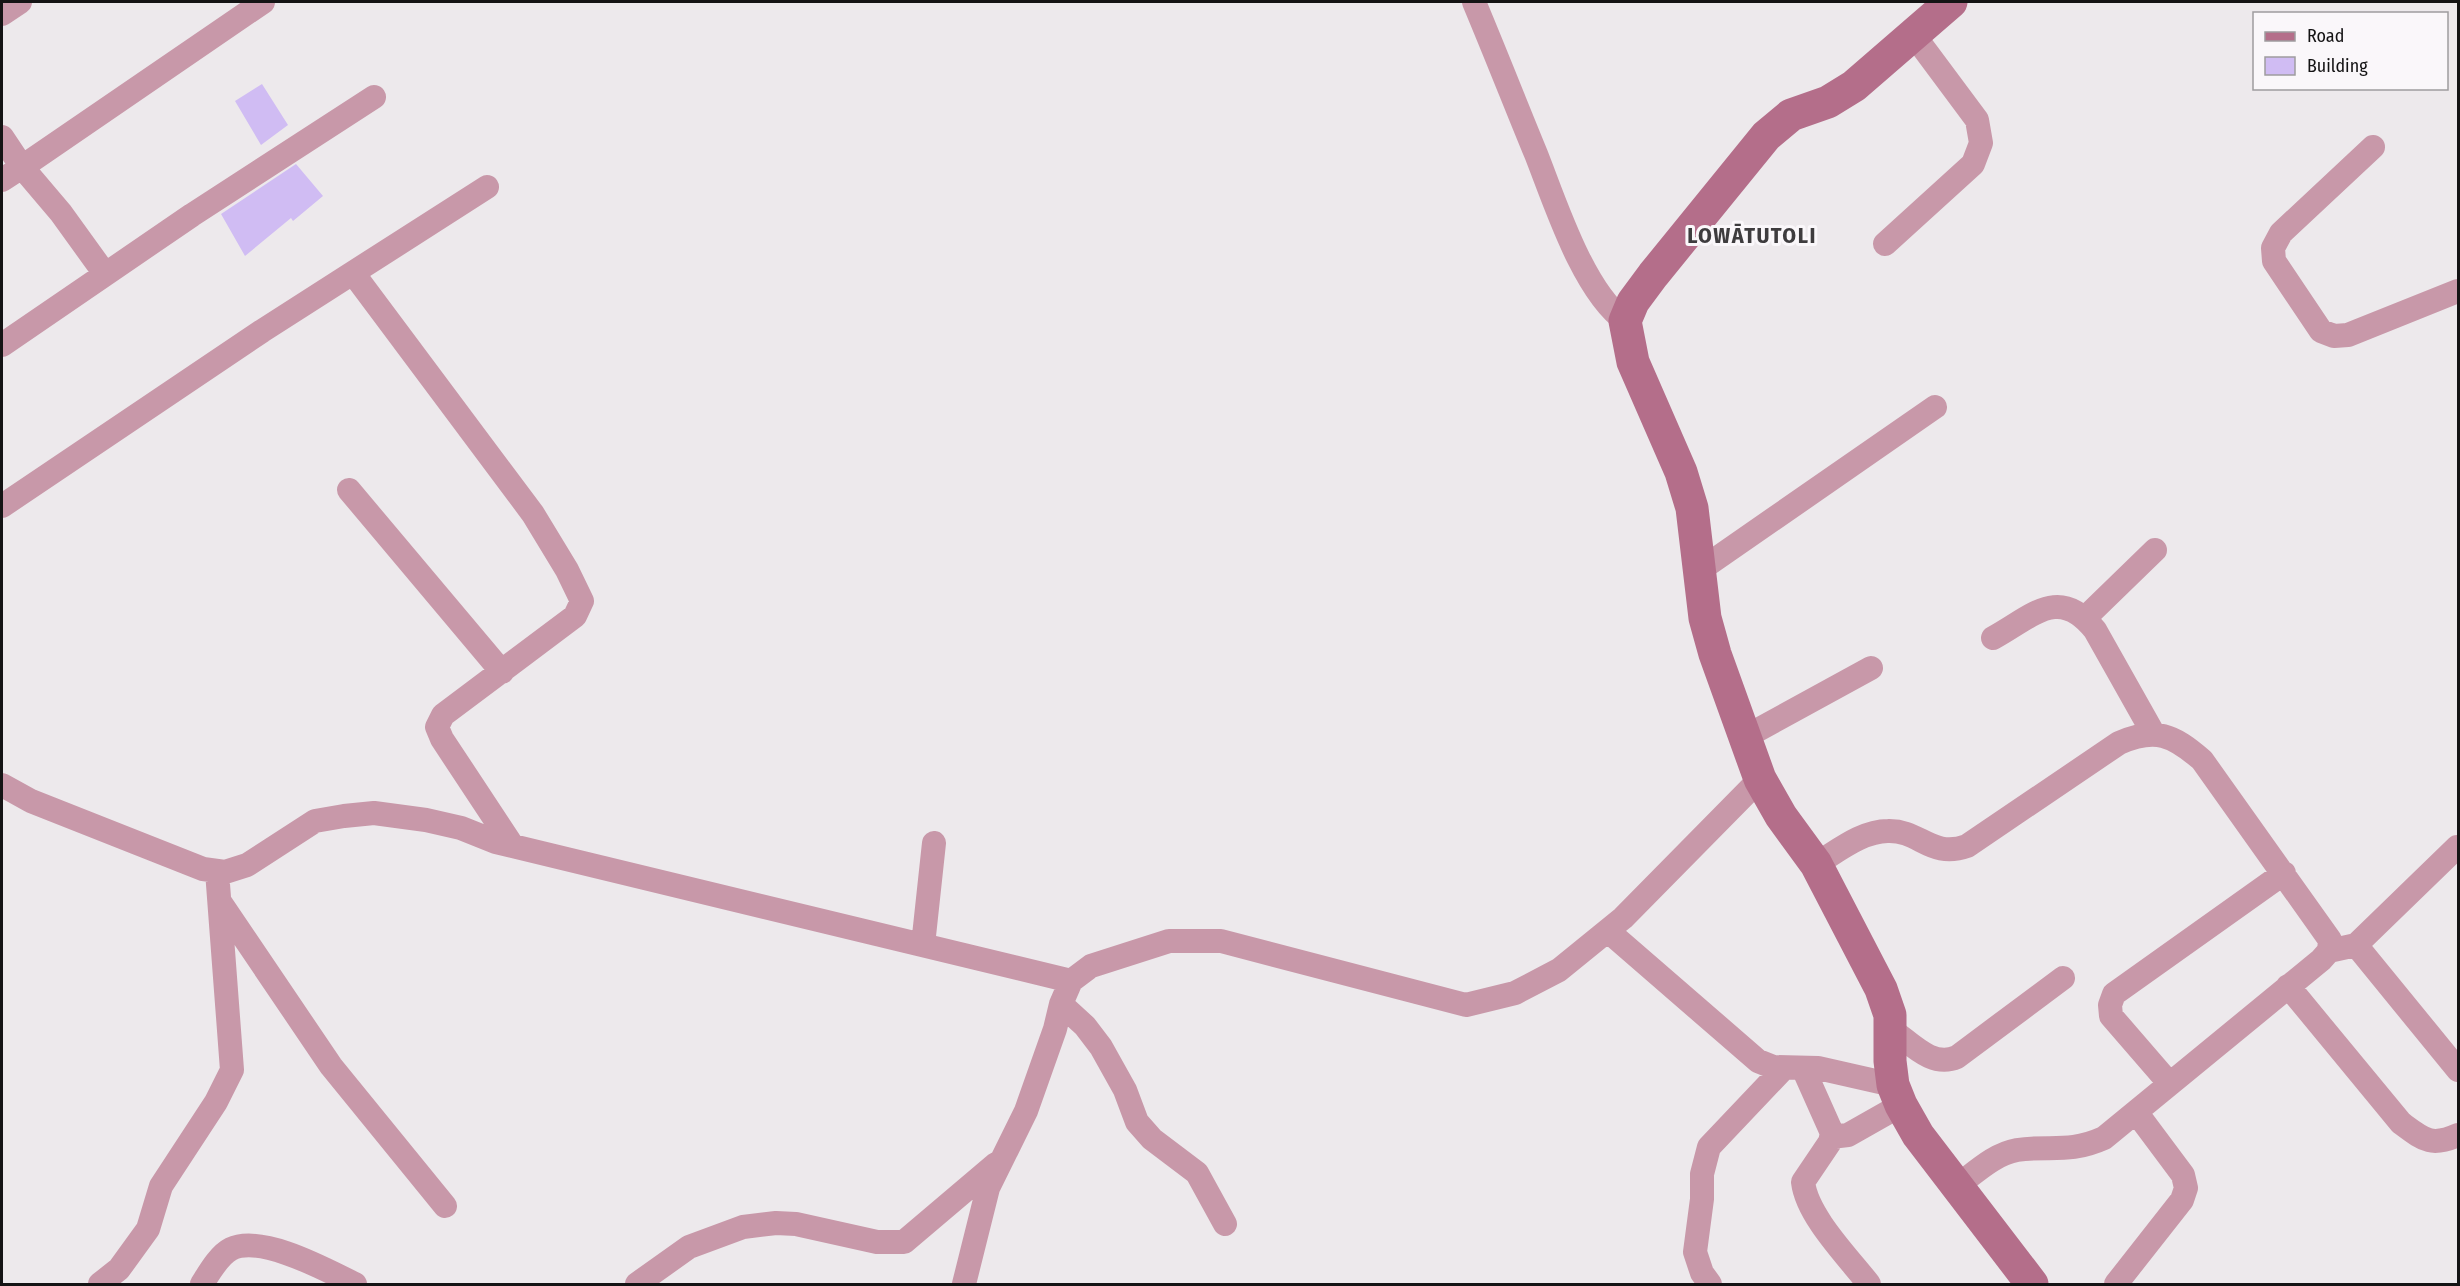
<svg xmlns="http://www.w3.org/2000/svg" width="2460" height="1286" font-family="'Fira Sans Condensed',sans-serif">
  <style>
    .building { fill: #d0bcf3 }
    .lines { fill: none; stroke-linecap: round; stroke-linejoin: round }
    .street { stroke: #c898a9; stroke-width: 24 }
    .secondary { stroke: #b46e8a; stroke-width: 33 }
    .labels { text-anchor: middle; stroke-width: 6; stroke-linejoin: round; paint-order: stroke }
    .district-label { font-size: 22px; font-weight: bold; letter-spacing: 1.5px; fill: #3e3c3e; stroke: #faf7fa }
  </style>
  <rect width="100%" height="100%" fill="#ede9ec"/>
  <path class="building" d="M262,84l26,41 -27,20 -26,-44z
    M296,164l27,32 -30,25 -2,-3 -46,38 -24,-42z"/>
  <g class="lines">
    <path class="street" d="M1474,2c21,50 41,101 62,152 19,48 47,137 89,167
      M2,14l18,-12
      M2,137l20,30 -20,13
      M2373,147l-92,86 -8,15 1,13 47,70 13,5 14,-1 110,-44
      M1885,244l88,-80 8,-21 -4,-23 -64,-86
      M353,273l180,241 34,56 15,31 -7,15 -132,99 -6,12 5,12 70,106
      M105,274l-44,-61 -39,-46 241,-165
      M2,345l190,-130 182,-118
      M349,490l153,182
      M2,506l260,-175 225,-144
      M1700,570l235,-163
      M2085,618l70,-68
      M1993,638c40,-22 66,-53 102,-8l58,103
      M1745,737l126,-69
      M2,785l29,16 172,68 22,3 22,-7 68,-44 29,-5 30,-3 52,7 35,8 35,14 575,139
      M1816,864c22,-13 46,-33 72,-33 32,-1 43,28 79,15l152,-103c37,-16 54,-8 83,17l128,180 -1,11 -8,9 -217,178c-36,16 -53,7 -87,12 -23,4 -42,23 -60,36
      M220,902l111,164 114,140
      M1608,931l150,130 15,6 45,1 75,17
      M923,945l11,-102
      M2356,945l102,125
      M2329,951l27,-6 101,-98
      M2288,986l113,137c23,17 30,24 57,12
      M1061,1004l24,22 16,21 24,43 12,32 15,17 45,34 28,51
      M1892,1030c20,14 40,38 65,27l106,-79
      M1803,1068l29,65 -2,9 -27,40c4,34 45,75 66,102
      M2169,1083l-58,-67 -1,-11 4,-11 170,-121
      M1831,1137l17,-2 53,-30
      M100,1284l19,-15 29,-40 13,-43 55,-84 16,-32 -15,-199
      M202,1284c7,-11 17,-29 29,-35 31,-15 97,22 124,35
      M637,1284l52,-37 54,-20 33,-4 20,1 81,18h27l92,-78
      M964,1284l24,-96 38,-77 29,-82 6,-25 10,-23 20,-15 78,-25h52l245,64 49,-12 44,-23 64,-52 137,-139
      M1710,1284l-8,-11 -7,-21 7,-53v-25l7,-27 74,-78
      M2116,1284l66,-84 4,-12 -3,-13 -47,-63"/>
    <path class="secondary" d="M1951,2l-97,84 -26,16 -37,13 -25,21 -113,139 -20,27 -8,19 8,41 48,110 11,36 13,110 10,36 45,125 21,37 35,48 65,125 9,26v46l3,24 8,20 17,30 114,149"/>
  </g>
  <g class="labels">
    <g class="district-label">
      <text x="1752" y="243">LOWĀTUTOLI</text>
    </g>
  </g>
  <rect width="2460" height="1286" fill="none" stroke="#141314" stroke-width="6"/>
  <rect x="2253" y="12" width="195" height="78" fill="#faf7fa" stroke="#9e9c9e" stroke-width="1.5"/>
  <rect x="2265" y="32" width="30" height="9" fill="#b46e8a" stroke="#9e9c9e" stroke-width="1.5"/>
  <text x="2307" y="42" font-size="18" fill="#141314">Road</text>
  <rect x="2265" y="57" width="30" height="18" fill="#d0bcf3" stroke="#9e9c9e" stroke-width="1.5"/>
  <text x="2307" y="72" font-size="18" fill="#141314">Building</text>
</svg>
